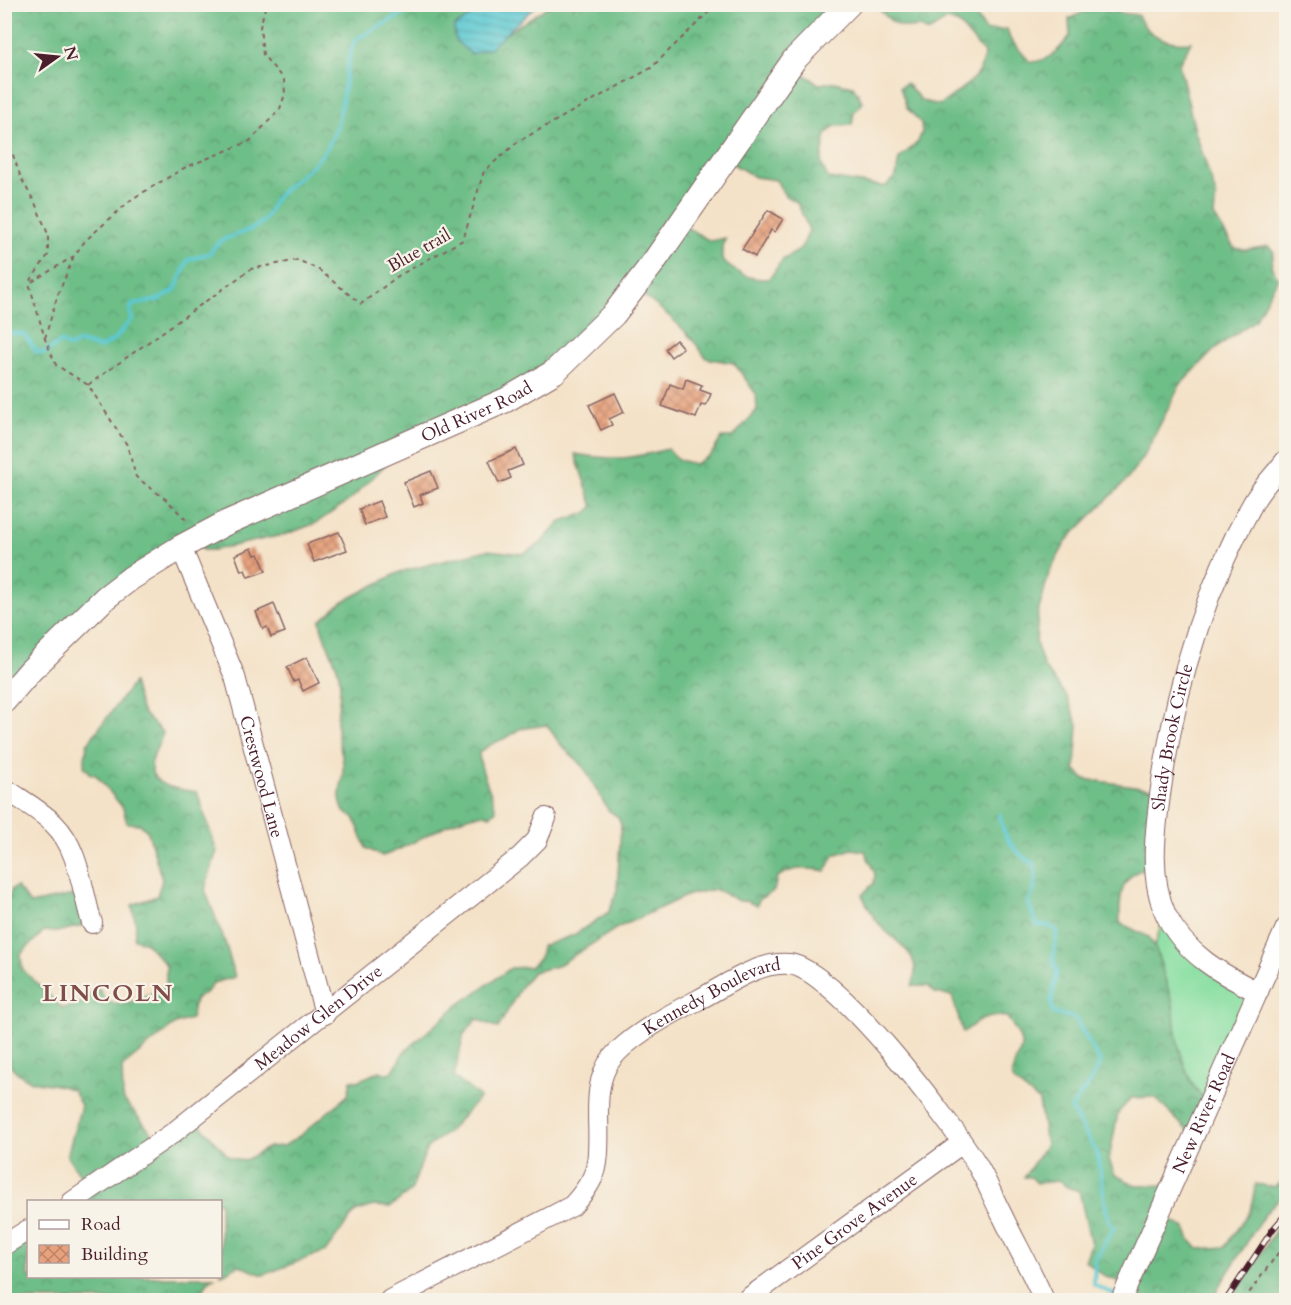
<svg xmlns="http://www.w3.org/2000/svg" width="1291" height="1305" font-family="Cardo,serif">
  <style>
    .grass { fill: #88dfa2; stroke: #697f66; stroke-width: 1.5 }
    .forest { fill: url(#forest-crowns); stroke: #5c6e5a; stroke-width: 1.5; fill-rule: evenodd }
    .water { fill: url(#water-rules); stroke: #53747e; stroke-width: 1.5 }
    .lines { fill: none; stroke-linecap: round; stroke-linejoin: round }
    .stream { stroke: #5cc9d2; stroke-width: 4 }
    .building { fill: url(#building-cross-hatch) }
    .minor-casing { stroke: #866362; stroke-width: 22 }
    .major-casing { stroke: #866362; stroke-width: 26 }
    .path { stroke: #866362; stroke-width: 2; stroke-dasharray: 4.5 4.5; stroke-linecap: butt }
    .minor { stroke: #fff; stroke-width: 20 }
    .major { stroke: #fff; stroke-width: 24 }
    .rail-casing { stroke: #4a1f2b; stroke-width: 6 }
    .rail { stroke: #f7f3e8; stroke-width: 4; stroke-dasharray: 11; stroke-linecap: butt }
    .labels { text-anchor: middle; stroke-width: 4.5; stroke-linejoin: round; paint-order: stroke }
    .street-label { font-size: 18px; fill: #4a1f2b; stroke: #f7f3e8 }
    .district-label { font-size: 24px; font-weight: bold; letter-spacing: 1.5px; fill: #814d48; stroke: #f7f3e8 }
  </style>
  <defs>
    <pattern id="forest-crowns" width="20" height="18" patternUnits="userSpaceOnUse" patternTransform="scale(1.5)"><rect width="20" height="18" fill="#6ebe88"/><path d="M2 6a3 3 0 1 1 6 0M12 15a3 3 0 1 1 6 0" fill="none" stroke="#5c9a6f"/></pattern>
    <pattern id="water-rules" width="6" height="5" patternUnits="userSpaceOnUse" patternTransform="scale(1.5)"><rect width="6" height="5" fill="#5cc9d2"/><path d="M0 2.5h6" fill="none" stroke="#52acb4"/></pattern>
    <pattern id="building-cross-hatch" width="8" height="8" patternUnits="userSpaceOnUse" patternTransform="scale(1.5)"><rect width="8" height="8" fill="#e7a27d"/><path d="M0 0l8 8M0 8l8-8" fill="none" stroke="#bd8367"/></pattern>
  </defs>
  <rect width="100%" height="100%" fill="#f7f3e8"/>
  <filter id="ink" filterUnits="userSpaceOnUse"><feTurbulence type="fractalNoise" baseFrequency=".0167" numOctaves="2"/><feDisplacementMap in="SourceGraphic" scale="12" xChannelSelector="R" yChannelSelector="G"/><feConvolveMatrix kernelMatrix="1 2 1 2 8 2 1 2 1" color-interpolation-filters="sRGB"/></filter>
  <filter id="wash" filterUnits="userSpaceOnUse"><feTurbulence type="fractalNoise" baseFrequency=".008" numOctaves="4" result="noise"/><feDisplacementMap in="SourceGraphic" scale="24" xChannelSelector="R" yChannelSelector="G"/><feGaussianBlur stdDeviation="1.35" result="paint"/><feColorMatrix in="noise" values="0 0 0 0 0 0 0 0 0 0 0 0 0 0 0 0 0 1.4 0 .05"/><feComposite in="paint" operator="in"/></filter>
  <g filter="url(#wash)">
    <rect width="100%" height="100%" fill="#f4e2c8"/>
    <path class="grass" d="M1165,913l25,37 68,42 -51,112 -26,-35 -30,-112z"/>
    <path class="forest" d="M5,5h479l22,29 44,-29h299l-56,62 26,17 15,-2 19,4 10,17 -9,9 -2,13 -17,1 -9,8 -5,29 7,15 53,8h5l10,-10 3,-17 19,-17 4,-10 -1,-9 -14,-15 -7,-21 6,-4 16,18 18,4c18,-14 44,-27 44,-52l-25,-29 -12,-4 -19,12 -8,-5c-21,4 -32,-7 -44,-22h93l17,26 21,-2 3,10 20,23c20,-1 28,-11 40,-26l-1,-17c32,-17 38,-6 69,-4 8,21 31,30 53,27l-12,22 16,67 21,64 -2,21 20,32 12,2 22,-4 6,6 -3,14 7,12 -23,42 -39,28 -36,37 -34,67 -19,28 -60,60 -18,33 -11,40 -2,30 8,24 23,30 11,28 -3,45 9,9 71,10 -4,77c-31,8 -32,29 -31,57l29,14 8,15 16,53 4,36 7,23 8,20 12,15 -13,35 -37,-37 -23,1 -13,15 -9,46 5,15 23,12 31,-1 -11,28 28,15 5,12 8,9 27,-2 25,-36 6,-27 18,3 12,-7v11l-22,24 -53,85h-91l4,-17 -18,-6 -21,-16 6,-17 -12,-53 -12,-4 -7,-6 -23,2 -6,-6h-7l22,-32 -7,-44 -27,-21c0,-34 24,-23 -5,-63 -18,-3 -31,4 -44,16l-11,-37 -17,-3 -7,-7h-16c12,-33 -14,-40 -33,-62 -7,-8 -12,-19 -17,-29l12,-12 1,-9 -10,-23 -13,-2 -18,6 -8,16c-19,-3 -31,-5 -49,6l-3,14 -15,8 -2,7 -11,-5h-7l-24,-12 -27,6 -71,33 -60,38 -24,6 -11,13 -24,43 -21,-9 -13,15 -10,43 26,20 -30,33 -23,18 -16,43 -21,16 -17,-1 -18,6 -29,39 -63,24 -25,-10 -17,10 -1,-73 -155,-1 22,-17 -20,-28 14,-50 -8,-16c-31,-13 -43,2 -68,-31v-154l7,-16 5,-2 13,17 49,-10 6,31 -28,7 -13,-1 -23,23 1,15 40,39 18,-4 17,-18 10,16c22,5 40,-5 59,-17v-20l-21,-23 -11,-3 2,-14 -4,-20 25,-9 5,-16 -14,-48 -8,-8 -13,-1 -4,-15 -27,-33 -5,-1 -7,-8 3,-22 46,-61 9,29 21,21c-3,10 -11,22 -12,32 0,24 30,24 46,27l20,60c-2,2 -11,34 -12,38l21,55 9,32 -22,6 -6,9 -12,7 -4,20 -16,5 -53,43 1,32 34,40 37,-21 35,39 15,4 25,-14 15,-1 17,-11 47,-40 3,-15 7,1 22,-10 8,3 5,-3 10,-18 55,-48 53,-37 19,-1 10,-9 2,-12 32,-11 35,-23 8,-22 4,-65 -3,-8 -10,-7 -25,-44 -23,-22 -13,-19 -28,4c-12,12 -29,12 -40,24 1,20 12,37 17,57l-5,5c-30,-6 -76,31 -109,41l-16,-8 -12,-31 -10,-5c-8,-20 -2,-22 -1,-41 2,-12 -5,-28 -6,-41 -1,-15 3,-28 3,-42 1,-26 -17,-44 -20,-67l22,-19 58,-30 87,-22 36,4 17,-10 21,-23 25,-8 7,-6 -18,-53c40,7 55,5 93,-5l11,11 16,4 16,-9 11,-18h11l24,-27 -1,-16 -22,-31 -28,-5c-18,-28 -43,-49 -71,-68l-75,74 -166,92 -44,44 -34,23 -29,11 -73,16h-11l-8,-11 -26,11 -164,147zM728,161l27,16 21,3 9,16 12,6 12,28c-7,19 -8,20 -25,29 -6,4 -9,15 -16,20 -19,1 -33,-6 -46,-19v-14l4,-8 -16,3 -26,-15z
      M1286,1218v82h-55l46,-72z
      M28,1225v51l188,1c-11,4 -14,13 -15,23h-196v-60z"/>
    <path class="water" d="M478,5v-1l59,1 -47,43 -19,6 -15,-13 -2,-14 19,-13z"/>
    <g class="lines">
      <path class="stream" d="M4,333l20,1 13,18 8,1 16,-11 9,5 10,-5 20,6 14,-8 19,-22 -3,-6 2,-7 26,-5 17,-10 13,-30 22,-7c12,-22 36,-15 53,-32 7,-6 8,-17 13,-23 16,-18 37,-29 50,-49 22,-31 13,-76 30,-110l65,-35
        M1000,815c2,21 15,39 33,48 5,16 3,26 -5,40l9,22 13,1 7,5 -4,28 4,14 -6,28 2,12 22,5 25,44c-4,16 -20,32 -29,47l26,44 11,66 6,9 -19,31 -1,26 22,10"/>
    </g>
    <g id="blocks">
      <path class="building" d="M768,210l15,9 -8,13 -4,-2 -16,27 -13,-8z
        M676,340l7,8 -12,9 -6,-8z
        M686,379l16,6 -2,5 11,4 -5,12 -5,-1 -5,13 -34,-12 8,-22 13,5z
        M615,393l9,19 -15,7 3,6 -11,5 -12,-25z
        M516,449l7,16 -15,6 3,7 -12,5 -10,-22z
        M431,471l7,17 -18,7 3,8 -9,4 -10,-25z
        M379,501l6,16 -20,8 -6,-16z
        M339,532l8,18 -33,12 -7,-18z
        M252,548l3,7 4,-1 7,17 -18,6 -3,-7 -4,1 -6,-16z
        M274,604l11,28 -14,5 -4,-10 -4,2 -7,-17z
        M307,657l12,26 -16,8 -5,-11 -4,2 -7,-15z"/>
    </g>
  </g>
  <g filter="url(#ink)">
    <use href="#blocks" fill-opacity="0" stroke="#866362" stroke-width="1.5"/>
    <g class="lines">
      <g class="minor-casing">
        <g id="minor">
          <path id="s1" d="M181,547l54,130 90,337"/>
          <path d="M4,788c17,12 36,22 50,36 25,24 28,67 38,99"/>
          <path id="s2" d="M1258,992c-37,-18 -73,-38 -92,-77 -17,-37 -11,-81 -6,-120 14,-102 42,-202 93,-292 8,-16 23,-29 33,-43"/>
          <path id="s3" d="M72,1202l101,-69 347,-276 17,-17 9,-22"/>
          <path d="M4,1245l24,-15"/>
          <path id="s4" d="M390,1300l182,-94c10,-11 20,-23 24,-38 8,-34 -8,-80 16,-110 18,-22 60,-45 86,-58 27,-14 60,-39 91,-36 45,4 161,157 187,199 10,16 17,35 26,52 14,29 30,57 42,85"/>
          <path id="s5" d="M746,1300l216,-157"/>
          <path id="s6" d="M1121,1300l165,-372"/>
        </g>
      </g>
      <g class="major-casing">
        <g id="major">
          <path id="s7" d="M4,701l26,-30 75,-73 26,-20 50,-31 45,-24 280,-123 48,-28 60,-58 39,-51 141,-203 55,-56"/>
        </g>
      </g>
      <path class="path" d="M4,129l17,49 14,25 13,31v21l-19,28 16,56 11,26 32,20 39,60 9,32 32,24 21,22
        M32,282l42,-26 11,-15 47,-42 52,-31 66,-27 30,-32 5,-15 -1,-14 -21,-25 -3,-28 6,-23
        M45,338l12,-41 17,-41
        M88,385l163,-116 47,-9 21,10 42,34 37,-28 65,-36 21,-69 35,-30 132,-73 66,-64
        M1244,1300l42,-58"/>
      <use href="#minor" class="minor"/>
      <use href="#major" class="major"/>
      <g class="rail-casing">
        <path id="rail" d="M1226,1300l47,-71 13,-15"/>
      </g>
      <use href="#rail" class="rail"/>
    </g>
  </g>
  <g class="labels">
    <g class="street-label">
      <text transform="translate(419 250) rotate(-30)" y="6">Blue trail</text>
      <text dy="6" stroke="none"><textPath href="#s7" startOffset="561">Old River Road</textPath></text>
      <text dy="6" stroke="none"><textPath href="#s2" startOffset="303">Shady Brook Circle</textPath></text>
      <text dy="6" stroke="none"><textPath href="#s1" startOffset="244">Crestwood Lane</textPath></text>
      <text dy="6" stroke="none"><textPath href="#s4" startOffset="482">Kennedy Boulevard</textPath></text>
      <text dy="6" stroke="none"><textPath href="#s3" startOffset="308">Meadow Glen Drive</textPath></text>
      <text dy="6" stroke="none"><textPath href="#s6" startOffset="204">New River Road</textPath></text>
      <text dy="6" stroke="none"><textPath href="#s5" startOffset="134">Pine Grove Avenue</textPath></text>
    </g>
    <g class="district-label">
      <text x="108" y="1001">LINCOLN</text>
    </g>
  </g>
  <rect width="1291" height="1305" fill="none" stroke="#f7f3e8" stroke-width="24"/>
  <rect x="27" y="1200" width="195" height="78" fill="#f7f3e8" stroke="#b29e9c" stroke-width="1.5"/>
  <rect x="39" y="1220" width="30" height="9" fill="#ffffff" stroke="#b29e9c" stroke-width="1.5"/>
  <text x="81" y="1230" font-size="18" fill="#4a1f2b">Road</text>
  <rect x="39" y="1245" width="30" height="18" fill="url(#building-cross-hatch)" stroke="#b29e9c" stroke-width="1.5"/>
  <text x="81" y="1260" font-size="18" fill="#4a1f2b">Building</text>
  <g transform="translate(57 57) rotate(75)" stroke="#f7f3e8" stroke-width="4.5" paint-order="stroke">
  <path d="M0-4.5L10 22L0 15L-10 22Z" fill="#4a1f2b"/>
  <text y="-9" font-size="16" font-weight="bold" text-anchor="middle" fill="#4a1f2b">N</text>
  </g>
</svg>
